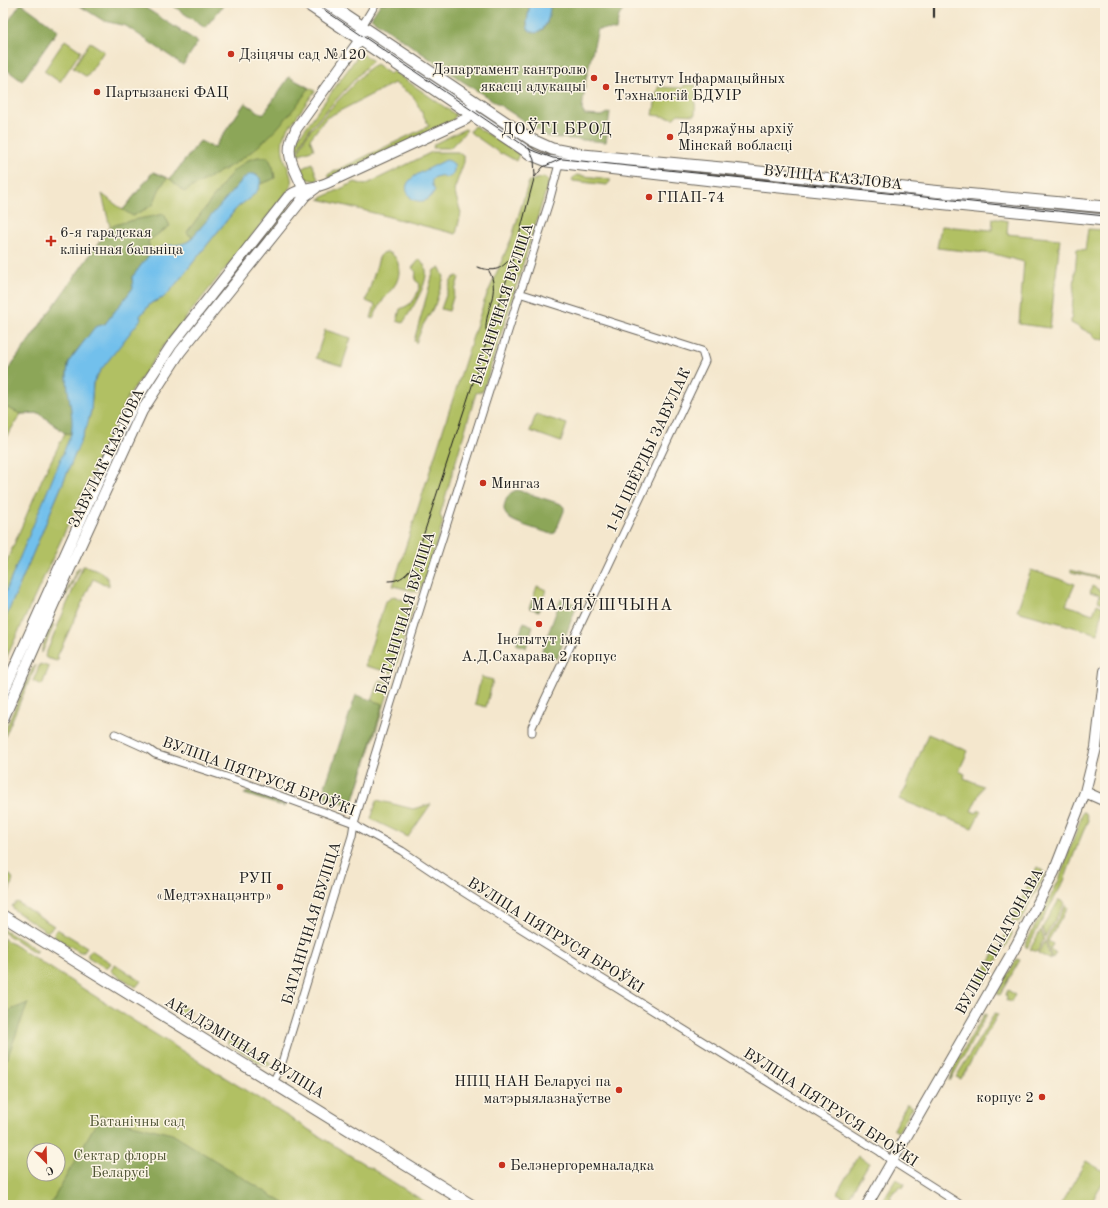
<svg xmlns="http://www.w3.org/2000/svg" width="1108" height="1208" font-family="'Old Standard TT',serif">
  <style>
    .green { fill: #b1c063; stroke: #666e40; fill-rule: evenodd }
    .forest { fill: #8ca659; stroke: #54613a }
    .water { fill: #72c0ec; stroke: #476e84 }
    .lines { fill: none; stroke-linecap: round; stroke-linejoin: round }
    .street-casing { stroke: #68635a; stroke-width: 9 }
    .secondary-casing { stroke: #68635a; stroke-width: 12 }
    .primary-casing { stroke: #68635a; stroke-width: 13 }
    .street { stroke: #fff; stroke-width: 7 }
    .secondary { stroke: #fff; stroke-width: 10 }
    .primary { stroke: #fff; stroke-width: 11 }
    .tram { stroke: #1c1c1c; stroke-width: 1 }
    .rail { stroke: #1c1c1c; stroke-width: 2 }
    .poi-dot { fill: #c8321e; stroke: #fcf5e5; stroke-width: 1.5 }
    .labels { text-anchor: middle; stroke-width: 3; stroke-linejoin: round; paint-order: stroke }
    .poi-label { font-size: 15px; fill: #1c1c1c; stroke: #fcf5e5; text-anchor: start }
    .street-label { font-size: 15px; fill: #1c1c1c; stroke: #fcf5e5 }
    .park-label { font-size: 15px; fill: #505535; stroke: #fcf5e5 }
    .neighbourhood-label { font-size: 16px; letter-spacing: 1px; fill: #1c1c1c; stroke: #fcf5e5 }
  </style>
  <rect width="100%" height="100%" fill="#fcf5e5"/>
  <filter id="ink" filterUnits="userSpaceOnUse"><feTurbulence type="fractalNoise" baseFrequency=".025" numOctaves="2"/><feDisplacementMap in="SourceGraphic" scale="8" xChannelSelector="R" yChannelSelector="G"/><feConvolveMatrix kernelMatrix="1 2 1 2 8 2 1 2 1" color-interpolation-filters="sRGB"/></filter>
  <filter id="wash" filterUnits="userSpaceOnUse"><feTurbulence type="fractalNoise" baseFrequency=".012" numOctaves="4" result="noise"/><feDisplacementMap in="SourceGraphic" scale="16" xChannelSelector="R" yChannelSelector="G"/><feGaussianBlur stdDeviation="0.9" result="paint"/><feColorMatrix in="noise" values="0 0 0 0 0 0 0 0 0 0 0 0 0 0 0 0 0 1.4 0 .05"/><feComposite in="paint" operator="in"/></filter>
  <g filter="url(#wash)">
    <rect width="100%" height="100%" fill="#f4e7cd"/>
    <path class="green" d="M65,40l16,11 -21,31 -16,-11z
      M90,42l14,9 -17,26 -14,-9z
      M363,54l10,7 -6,5 -56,61 -8,12 -8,16 -1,-10 2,-4 61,-84z
      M376,64l14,10 3,-3 63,44 -4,6 -123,57 -2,-3 102,-49 -16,-30 -19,-13 -68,35 -16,21 4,10 -17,6 8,-17 8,-11 56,-59z
      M289,77l26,14 -30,42c-10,24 12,40 5,55l-129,161 -35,51 -123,265v-41l84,-198 4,-15 2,-28 7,-12 40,-52v-3l11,-13 12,-5 8,-8 64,-80c7,-8 17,-13 24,-21l-75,55c-8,2 -15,1 -23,3 -12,4 -21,21 -29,30l1,11 -28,36 -36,118 -66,156v-28l39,-91 23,-46 -26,-20 -18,1 -18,28v-65l107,-150 -8,-33 21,16 30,-38 17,7 30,-38 14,7 31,-45 18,12z
      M684,85h12l-1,30 -17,-1 -4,4 -21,-3 5,-28 25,1z
      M474,126h1l44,28 -3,7 -14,-8 -1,1 -30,-21 -1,-2z
      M465,129l2,1 -17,18h-17l1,-4z
      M432,152h26l6,5v5l-10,28 7,23 -5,21 -137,-35 36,-17 10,3z
      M312,163l6,16 -2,2 -9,-2 -6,-10z
      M576,175l34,4v3l-3,3 -34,-4 -1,-2z
      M544,177l5,4 -66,210 -7,2 -36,122 3,7 -19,60 -6,10 -25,-6 91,-284 28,-65 17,-56z
      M285,208l3,2 -114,142 -27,41 -10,18 -31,65 -2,-1 31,-66 39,-60z
      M993,218l15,3 -1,13 53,5 -10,89 -31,-4 5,-62 -30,-8 -57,-6 4,-22 51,4z
      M1088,229l17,1v110l-9,-1 -4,-5 -21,-11 6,-74 8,1z
      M387,252c11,2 14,17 11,26 -2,9 -12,16 -16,24 -4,5 -6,11 -9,17l-2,-1 4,-13 -9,-4 13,-43 3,-5z
      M420,259c2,3 5,6 6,11 2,15 -15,40 -23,53l-6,-2 3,-12c15,-6 16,-11 20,-25l-5,-4 1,-8 -4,-4z
      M440,268l4,9 -9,28 -12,20 -7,18 -2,-2 20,-71z
      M457,276l2,1 -10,34 -8,-2 10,-28 2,-3z
      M325,330l26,8 -9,28 -26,-8z
      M536,414l31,10 -6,18 -31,-11z
      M83,566c11,1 27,8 26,20l-16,-7 -36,78 2,1 -2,3 -11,-3 -1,-2z
      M80,567l-14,29 -1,-1 12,-26z
      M1031,570l44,14 -9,21 27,9 4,-10 6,3 -5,27 -81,-23z
      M1071,570l26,7 8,-4v7l-34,-8z
      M537,586l9,4 -4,11 -9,-3z
      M1092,586l13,7 -2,10 -5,-2 2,-6 -10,-3z
      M394,596l20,9 -20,68 -29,-7 20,-64z
      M52,624l2,1 -12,28v-5z
      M40,664l9,3 -7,18 -9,-4z
      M36,665l-33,76v-7l29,-65z
      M481,677l12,3 -7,27 -11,-3z
      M380,680l11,4 -39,122h-3l7,-110 16,5z
      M928,734l40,17 -9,20 6,3 -1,4 19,8 -12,25 6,2 2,-4 2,2 -9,17 -73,-29 7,-11z
      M377,800l36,9 18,-5 -23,33 -37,-18z
      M1083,812l3,1 2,7 -14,34 -10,27 -37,67 -2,-3 34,-65z
      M1037,867l5,2 3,5 -25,47 -4,1 -5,-1z
      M3,871l8,5 2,3 -4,13 -6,-4z
      M1059,900l6,3 -20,34 -3,-9z
      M17,902l37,24 -7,6 -33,-22 -2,-4z
      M1066,905l2,2 -20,34 5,3 -3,5 6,4 -4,6 -6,-20z
      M3,929l34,21v2h-3l-31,-20z
      M57,929l30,18 -4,5h-3l-26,-15v-4z
      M1009,929l2,2 1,3 -8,14 -4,-3z
      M1041,930l3,9 -7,13 -7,-3z
      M3,938l136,86 291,181h-427zM34,1150h24v24h-24z
      M1045,941l6,19 -13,-7z
      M91,950l20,13 -3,4h-4l-16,-10v-3z
      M999,950l3,1 -18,33 -3,1 -4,-2 19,-32z
      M1017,959l3,1 -20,35 -3,-2z
      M115,964l26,17 -5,6 -24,-15 -1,-3z
      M1008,990l7,5 -4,6 -2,-1 -3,1 1,-3 -1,-4z
      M177,1003l14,9 -5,6 -13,-8z
      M995,1013l3,1 -37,65 -5,-2z
      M987,1014l-37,67 4,-15 30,-51z
      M231,1037l40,26v2l-6,1 -38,-23z
      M907,1104l6,3 -15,25 -5,-3z
      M858,1156l11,7 -21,36 -11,-6z
      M1086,1161l19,11v7l-16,26h-29z
      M896,1179l9,5 -2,4 -4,-2 -3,5h-2l-4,6 2,2 -4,6h-8z"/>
    <path class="forest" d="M21,3l37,27 -36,51 -19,-14v-38z
      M75,3h63l60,39 -15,23 -57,-39 -22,-5z
      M169,3h56l-20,25z
      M381,3h149l-3,22 15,5 5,-6 3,-21h78l-9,13 -3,14 -18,-1 -12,49 -4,32 3,5 17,1 8,-4 -4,30 -58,-5 -30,-20 -56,-36 -91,-63z
      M289,77l20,11c-16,24 -36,47 -58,64 -20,16 -45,26 -67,40l-14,-13 30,-38 14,7 31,-45 18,12z
      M258,157h10l5,10 2,11 -6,3 -9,3 -3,-9c-6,-2 -9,1 -14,4l-50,58 -4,-2 -2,-3 46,-61 15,-11z
      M153,172l14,6 -8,12 -6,15 -20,11 -10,-6z
      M164,214l6,12 -22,15 3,12 -19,24 1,11 -28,36 -10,4 -22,27 -5,10 -1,10 6,47 -2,12 -6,-1 -26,-20 -18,1 -18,-8v-29l107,-150c17,-7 36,-9 54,-13z
      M517,490l44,14 3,3v4l-9,22 -4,1c-8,-3 -39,-11 -43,-17 -4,-4 -5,-9 -3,-14 2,-7 5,-11 12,-13z
      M533,598l9,3 -3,10 -10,-3z
      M561,599l16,6 -20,54 -16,-6z
      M524,622l9,4 -7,22 -10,-4z
      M356,695l27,9 -31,102 -30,-11z
      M248,792l36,12 1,3 -41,-13z
      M28,1003l-25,66v-56z
      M100,1116l72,18 115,71h-237z"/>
    <path class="water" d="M530,3h20c0,12 -2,25 -14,30l-6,-2 -2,-2 -1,-7z
      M446,160l4,1 4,3c1,6 -1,15 -9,13 -4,-1 -2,-2 -6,-1 -9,1 -9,9 -4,14 -5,10 -13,14 -23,9 -15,-16 4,-24 16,-30 6,-3 12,-6 18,-9z
      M250,174h4l6,4c3,16 -16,22 -25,32l-64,80 -8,8 -12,5 -11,13 1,3 -41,52 -7,12 -2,28 -4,15 -84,198v-26l68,-164c5,-24 -10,-52 -1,-74l25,-33 10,-3 28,-36 -1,-11c9,-10 18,-28 32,-31 9,-2 16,0 25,-5l54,-62z"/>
  </g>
  <g filter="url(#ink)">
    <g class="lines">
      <g class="street-casing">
        <path id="street" d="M362,26l14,-23
          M519,293l183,58 3,10 -173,366v5
          M115,734l33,15 7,5 87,28 112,41 8,6 40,22 52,35 63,40 362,225 13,10 69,44
          M273,1082l7,-13 72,-233 2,-13 68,-221 127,-400 11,-42"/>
      </g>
      <g class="secondary-casing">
        <path id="secondary" d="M305,194c-5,-18 -20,-34 -14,-53 1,-4 4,-8 5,-12l61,-85 4,-12
          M3,693l119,-265 15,-30 34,-52 117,-149c11,-10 26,-8 39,-14l139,-64 7,-12
          M3,719l51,-116 88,-192 38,-59 125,-156 11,-8
          M1085,792l20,9
          M867,1205l150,-261 37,-72 31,-80 11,-44 9,-77"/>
      </g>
      <g class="primary-casing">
        <path id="primary" d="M306,3l226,152 15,6 173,20 385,39
          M327,3l205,137 20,9 31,6 149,14 200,22 173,16
          M3,916l468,289"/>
      </g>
      <use href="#street" class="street"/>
      <use href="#secondary" class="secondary"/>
      <use href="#primary" class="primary"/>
      <path class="tram" d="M314,3l215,146 7,3 17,6 552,58
        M535,177l8,-10 18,-8
        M477,267c17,5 22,4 34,-9
        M486,330c-1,-22 15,-38 3,-59
        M389,581c12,0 19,-7 25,-17l97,-298 24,-91 -1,-15 -5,-12"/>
      <path class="rail" d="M934,3v14"/>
    </g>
  </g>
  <g class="poi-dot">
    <circle cx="231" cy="54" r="4"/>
    <circle cx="594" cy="78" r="4"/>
    <circle cx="606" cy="87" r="4"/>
    <circle cx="97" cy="92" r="4"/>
    <circle cx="670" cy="137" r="4"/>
    <circle cx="649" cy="197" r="4"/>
    <path d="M49 235h4v4h4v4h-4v4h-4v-4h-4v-4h4z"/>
    <circle cx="483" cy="483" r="4"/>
    <circle cx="539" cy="624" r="4"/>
    <circle cx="280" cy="887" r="4"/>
    <circle cx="619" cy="1090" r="4"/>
    <circle cx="1042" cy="1097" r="4"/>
    <circle cx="502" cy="1165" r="4"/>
  </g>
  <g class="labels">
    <g class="poi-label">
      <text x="239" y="59">Дзіцячы сад №120</text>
      <text x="586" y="74" text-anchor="end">Дэпартамент кантролю<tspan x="586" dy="17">якасці адукацыі</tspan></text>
      <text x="614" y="83">Інстытут Інфармацыйных<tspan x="614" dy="17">Тэхналогій БДУІР</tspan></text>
      <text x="105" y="97">Партызанскі ФАЦ</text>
      <text x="678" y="133">Дзяржаўны архіў<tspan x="678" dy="17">Мінскай вобласці</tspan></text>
      <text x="657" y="202">ГПАП-74</text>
      <text x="60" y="237">6-я гарадская<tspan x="60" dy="17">клінічная бальніца</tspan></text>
      <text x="491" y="488">Мингаз</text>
      <text x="539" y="644" text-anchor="middle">Інстытут імя<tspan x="539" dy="17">А.Д.Сахарава 2 корпус</tspan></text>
      <text x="272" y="883" text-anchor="end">РУП<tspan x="272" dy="17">«Медтэхнацэнтр»</tspan></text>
      <text x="611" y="1086" text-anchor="end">НПЦ НАН Беларусі па<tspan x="611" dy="17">матэрыялазнаўстве</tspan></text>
      <text x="1034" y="1102" text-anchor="end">корпус 2</text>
      <text x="510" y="1170">Белэнергоремналадка</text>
    </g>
    <g class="street-label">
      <text transform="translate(833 177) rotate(6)" y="5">ВУЛІЦА КАЗЛОВА</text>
      <text transform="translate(502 304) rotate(-72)" y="5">БАТАНІЧНАЯ ВУЛІЦА</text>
      <text transform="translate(648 450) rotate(-65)" y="5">1-Ы ЦВЁРДЫ ЗАВУЛАК</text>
      <text transform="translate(106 458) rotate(-64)" y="5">ЗАВУЛАК КАЗЛОВА</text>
      <text transform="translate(405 613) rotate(-73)" y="5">БАТАНІЧНАЯ ВУЛІЦА</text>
      <text transform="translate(259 776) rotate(20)" y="5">ВУЛІЦА ПЯТРУСЯ БРОЎКІ</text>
      <text transform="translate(311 923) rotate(-73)" y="5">БАТАНІЧНАЯ ВУЛІЦА</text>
      <text transform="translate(556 935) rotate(32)" y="5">ВУЛІЦА ПЯТРУСЯ БРОЎКІ</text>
      <text transform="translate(999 941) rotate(-61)" y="5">ВУЛІЦА ПЛАТОНАВА</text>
      <text transform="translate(245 1047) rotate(31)" y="5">АКАДЭМІЧНАЯ ВУЛІЦА</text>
      <text transform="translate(831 1107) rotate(33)" y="5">ВУЛІЦА ПЯТРУСЯ БРОЎКІ</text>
    </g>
    <g class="park-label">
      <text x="137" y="1126">Батанічны сад</text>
      <text x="120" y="1160">Сектар флоры<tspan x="120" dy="17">Беларусі</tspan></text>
    </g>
    <g class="neighbourhood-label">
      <text x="557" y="134">ДОЎГІ БРОД</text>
      <text x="602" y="610">МАЛЯЎШЧЫНА</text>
    </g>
  </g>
  <rect width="1108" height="1208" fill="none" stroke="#fcf5e5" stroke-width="16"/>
  <g transform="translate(46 1162) rotate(157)"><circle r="19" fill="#fcf5e5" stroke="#a29e95"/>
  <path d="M0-3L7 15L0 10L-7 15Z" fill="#c8321e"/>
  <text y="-6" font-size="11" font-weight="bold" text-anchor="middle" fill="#1c1c1c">С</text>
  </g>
</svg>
